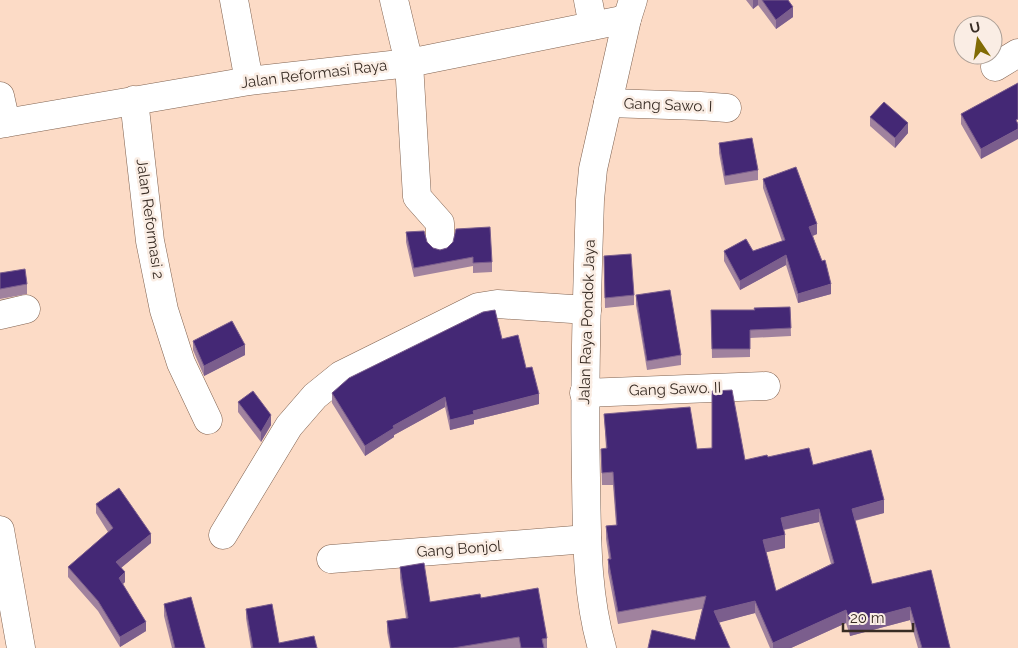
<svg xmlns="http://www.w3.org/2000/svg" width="1018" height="648" font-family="Raleway,sans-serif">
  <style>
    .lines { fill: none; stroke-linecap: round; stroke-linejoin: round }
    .minor-casing { stroke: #806351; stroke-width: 29 }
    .major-casing { stroke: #806351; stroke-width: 29 }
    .minor { stroke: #fff; stroke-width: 28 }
    .major { stroke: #fff; stroke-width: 28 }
    .wall { fill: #a0829e; fill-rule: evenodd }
    .shaded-wall { fill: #7b5e8d }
    .building { fill: #442875; stroke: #7b5e8d; fill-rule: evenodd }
    .labels { text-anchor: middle; stroke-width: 5; stroke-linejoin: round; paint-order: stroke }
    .street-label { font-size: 15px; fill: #382c24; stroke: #faede4 }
  </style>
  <rect width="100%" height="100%" fill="#fcdbc6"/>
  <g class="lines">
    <g class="minor-casing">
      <path id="minor" d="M234,0l15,81
        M394,0l15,63 8,134 23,26v21
        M588,0l5,26
        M995,67l23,-14
        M0,96l6,27
        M134,100l16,141 14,69 17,53 27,57
        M608,103l92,3 27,2
        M0,124l249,-43 160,-18 218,-44
        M0,315l26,-6
        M584,393l182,-7
        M0,530l21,118
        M223,535l66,-109 26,-30 26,-21 137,-68 19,-3 90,6
        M331,559l256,-20"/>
    </g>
    <g class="major-casing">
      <path id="major" d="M602,648c-16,-55 -15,-114 -16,-170 -2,-93 1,-186 4,-278l3,-31 34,-150 6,-19"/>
    </g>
    <use href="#minor" class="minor"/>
    <use href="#major" class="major"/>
  </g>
  <path class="wall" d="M746,0h42l5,17 -17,12 -18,-24 -5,4z
    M1018,83l-37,76 -20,-35v-10z
    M870,117l38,16 -13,15 -25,-22z
    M719,143l39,27v10l-33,5 -6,-32z
    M763,179l54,55 -4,2 18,58 -33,9 -12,-38 -46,25 -16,-29v-10h29l29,-10 -19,-53z
    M406,232l21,10 6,6 7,2 7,-2 45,14v10l-19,1v-7l-59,11 -8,-35z
    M604,256l30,39v10l-29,3z
    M0,273l27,11v10l-27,5z
    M636,295l45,60v10l-34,5 -11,-65z
    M790,307l1,29 -41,2v19l-38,1 -1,-48h43v-2z
    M502,339l24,29 13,36 -65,16v4l-24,6 -5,-23 -51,28v2l-29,19 -33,-53v-10z
    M193,341l52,14 -41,21 -11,-26z
    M238,402l33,23 -10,17 -23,-30z
    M604,414l93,35 48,11 23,-3 45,8 71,48 -29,8 17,63 59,-14 19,78h-32l-8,-28 -60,16 -4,-13 -55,25h-21l-15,-35 -36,9 -24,18 7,-31 -84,15 -10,-52v-13h1l-3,-20v-13l10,-1 -3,-40h-11l-1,-36h5zM819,522l12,42 -55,27 -10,-39 19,-4 -1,-18z
    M96,504l55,39 -30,25 4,14 -2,2 23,47 -26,16 -22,-36 -30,-34v-10l40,-35 -12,-19z
    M400,567l30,35 51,-4 66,40v10h-157l-3,-16v-11l19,-3 -6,-40z
    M164,604l41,44h-33l-8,-32z
    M246,609l33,34 38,5h-66l-5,-30z"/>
  <path class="shaded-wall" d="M753,0h5v5l-5,4z
    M793,7v10l-17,12v-9z
    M908,123v10l-13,15v-10z
    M1018,129v10l-37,20v-10z
    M817,224v10l-8,3v-10z
    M786,255v10l-46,25v-9z
    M831,284v10l-33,9v-9z
    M245,345v10l-41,21v-10z
    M539,394v10l-65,16v4l-24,6v-10l23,-9z
    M445,397v10l-51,28v2l-29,19v-10l28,-20z
    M271,415v10l-10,17v-10z
    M884,500v13l-32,8v-12z
    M819,509v13l-38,8v-12z
    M151,534v9l-35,29v-10z
    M785,535v13l-22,5v-13z
    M125,572v10l-6,5v-9z
    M755,601v12l-41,11v-13z
    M910,607v13l-60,16v-13z
    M846,610v13l-55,25h-18v-5z
    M146,622v9l-26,16v-10z"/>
  <path class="building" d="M762,0h26l5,7 -17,13z
    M1018,83v36l-2,1 2,4v5l-37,20 -20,-35z
    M884,102l24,21 -13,15 -25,-21z
    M752,138l6,32 -33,6 -6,-33z
    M796,167l21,57 -8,3 13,34 3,-1 6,24 -33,10 -12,-39 -46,26 -16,-30 22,-12 7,12 32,-11 -22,-61z
    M490,227l2,35 -19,1v-6l-59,11 -8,-36 18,-1 3,11 6,6 7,2 7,-2 6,-6 3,-13z
    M631,254l3,41 -29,3 -1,-42z
    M25,269l2,15 -27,5v-16z
    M670,290l11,65 -34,6 -11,-66z
    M790,307l1,21 -41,2v19h-38l-1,-39h44l-1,-2z
    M495,310l7,29 16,-4 8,33 6,-1 7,27 -66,17 1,3 -24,6 -5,-23 -52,29 1,2 -29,18 -33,-53 17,-15 134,-66z
    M232,321l13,24 -41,21 -11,-25z
    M732,390l13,70 22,-5 1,2 41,-9 4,17 58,-15 13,50 -32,9 20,75 59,-14 19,78h-28l-12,-41 -60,16 -4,-13 -73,33 -18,-42 -41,10 16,37h-82l4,-18 43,10 11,-44 -88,16 -10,-53h3l-5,-33 11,-1 -4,-53 -11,1 -1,-24 6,-1 -3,-34 86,-7 7,42 15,-1v-57zM819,509l15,54 -58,28 -13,-51 22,-5 -4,-17z
    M253,391l18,24 -10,17 -23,-30z
    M119,488l32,46 -35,28 9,10 -6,6 27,44 -26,15 -22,-36 -30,-34 45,-39 -17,-24z
    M424,563l6,39 50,-8 1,4 57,-10 9,50 -5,1 2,9h-23l-2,-11 -66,11h-62l-4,-27 21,-3 -8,-51z
    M191,597l14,51h-30l-11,-44z
    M272,604l7,39 35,-7 3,12h-64l-7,-39z"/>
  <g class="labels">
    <g class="street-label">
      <text transform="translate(314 74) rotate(-7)" y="5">Jalan Reformasi Raya</text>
      <text transform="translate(668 105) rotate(2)" y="5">Gang Sawo. I</text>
      <text transform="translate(150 219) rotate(82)" y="5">Jalan Reformasi 2</text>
      <text transform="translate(587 322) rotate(-88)" y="5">Jalan Raya Pondok Jaya</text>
      <text transform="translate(675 389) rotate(-2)" y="5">Gang Sawo. II</text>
      <text transform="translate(459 549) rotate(-4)" y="5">Gang Bonjol</text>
    </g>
  </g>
  <g transform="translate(978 40) rotate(347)"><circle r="24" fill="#faede4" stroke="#aca097"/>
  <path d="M0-4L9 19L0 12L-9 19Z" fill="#816b04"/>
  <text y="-8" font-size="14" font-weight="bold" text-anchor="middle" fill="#382c24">U</text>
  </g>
  <path d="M843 623v8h70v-8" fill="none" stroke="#382c24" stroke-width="2.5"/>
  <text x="850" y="623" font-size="15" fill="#382c24" stroke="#faede4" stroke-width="4" paint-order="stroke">20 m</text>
</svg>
